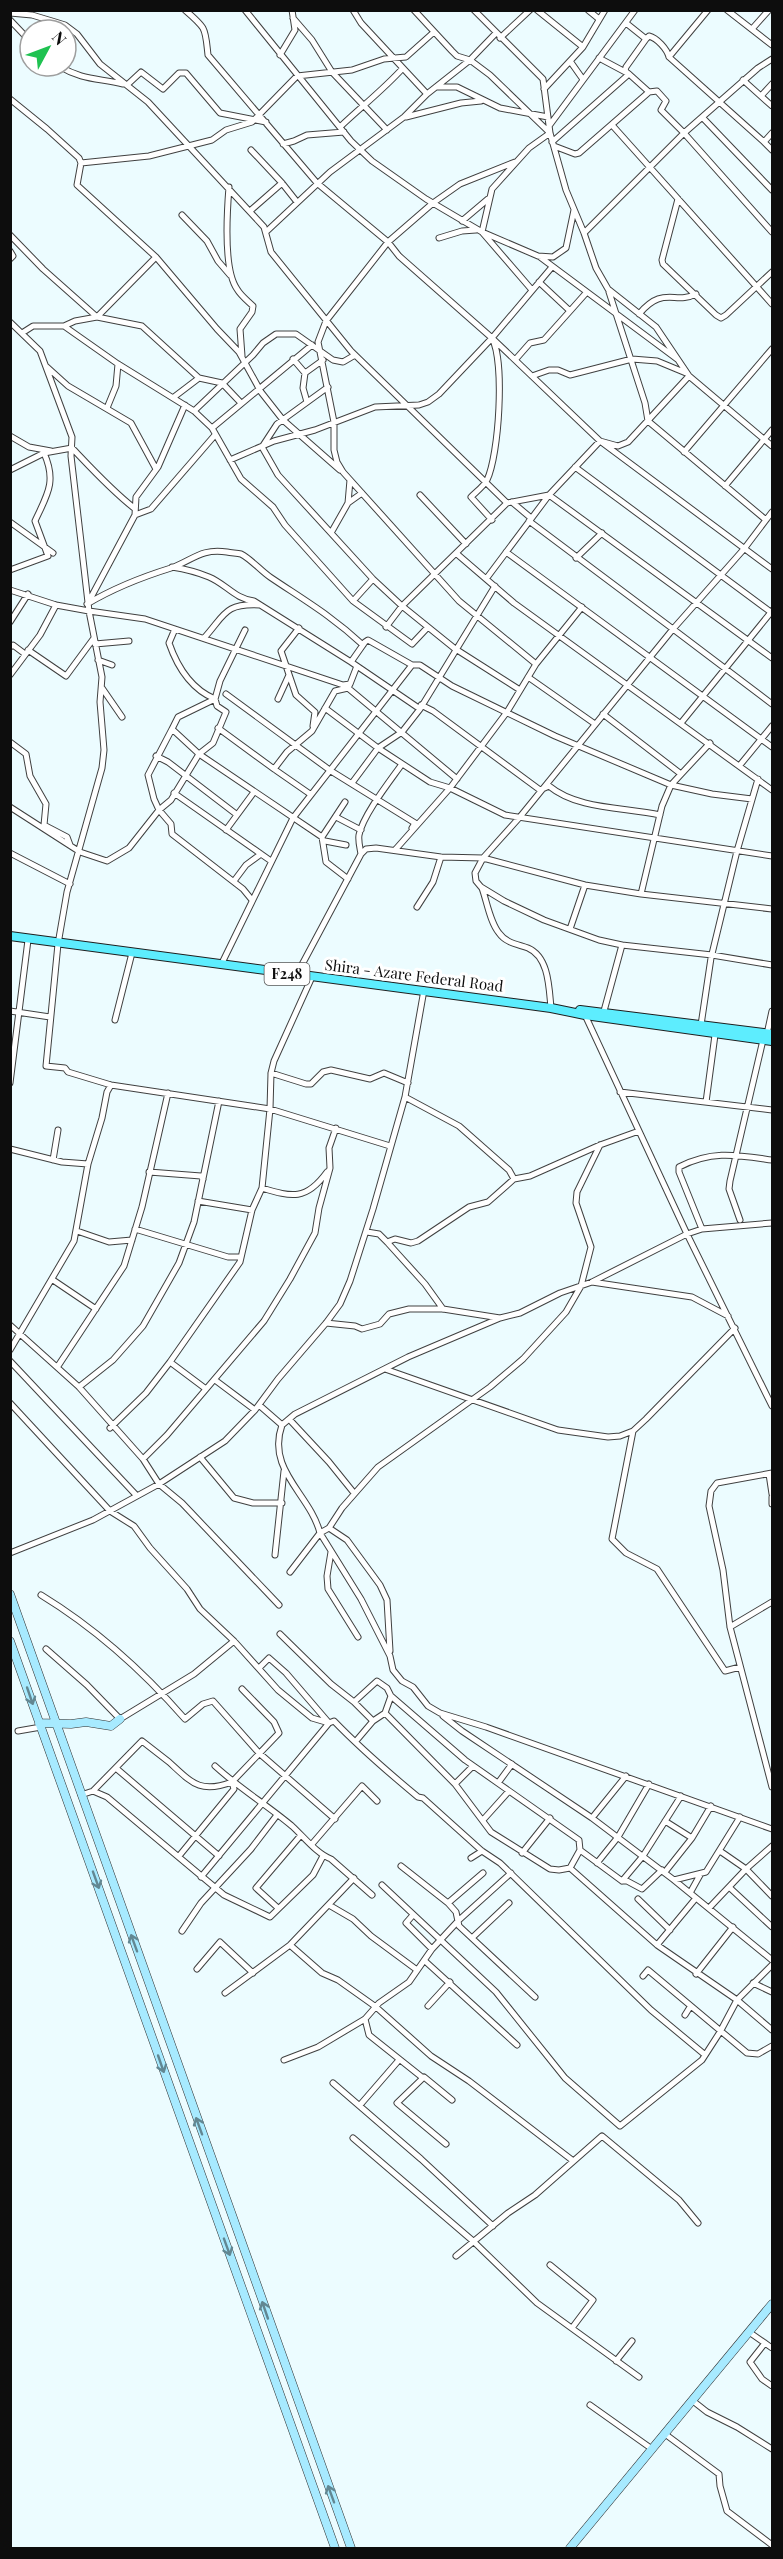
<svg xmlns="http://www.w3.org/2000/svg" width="783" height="2559" font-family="'Playfair Display',serif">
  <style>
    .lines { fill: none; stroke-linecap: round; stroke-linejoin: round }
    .street-casing { stroke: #404040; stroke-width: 7 }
    .secondary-casing { stroke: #2f2f2f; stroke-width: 9 }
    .primary-casing { stroke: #1e1e1e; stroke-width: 10 }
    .street { stroke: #fff; stroke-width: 5 }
    .secondary { stroke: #a7eaff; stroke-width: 8 }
    .primary { stroke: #5dedfe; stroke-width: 8 }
    .oneway { stroke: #628792 }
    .labels { text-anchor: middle; stroke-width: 6; stroke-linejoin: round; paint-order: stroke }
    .shield { fill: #fff; stroke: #565656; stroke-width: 1.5 }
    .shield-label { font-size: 14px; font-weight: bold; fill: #0d0d0d }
    .street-label { font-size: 15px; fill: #0d0d0d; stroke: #fff }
  </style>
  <rect width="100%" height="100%" fill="#ecfcff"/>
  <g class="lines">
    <g class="street-casing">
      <path id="street" d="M185,10c22,19 20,18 23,45l109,128 71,59 11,14 93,82 108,103 172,128
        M245,10l106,131 21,20 54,38 56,33 56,24 15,1 13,-9 8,-38
        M353,10l8,13 66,71
        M414,10l38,41 5,5 13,4 20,15 60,58 -21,15 -37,41 -10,43 50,58
        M474,10l69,69 7,54 16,57 18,43
        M537,10l46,37
        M588,10l11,9
        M727,10l45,35
        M10,13l22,2 20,6 13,4 12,9 23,30 48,38 116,125 7,25 80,99 156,152
        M293,18l19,22 20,32 55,58
        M10,20l20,21
        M626,23l20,16 3,-3c8,2 18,13 20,21l95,85
        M752,29l17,-19
        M500,38l30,-28
        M280,55l15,-25 -3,-20
        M669,57l39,-47
        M599,58l30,16 20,18
        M772,59l-14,9 -74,65 -100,100 12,35 12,21 48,38 33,49 83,70
        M570,61l12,17
        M59,66c23,14 38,12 64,18
        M743,80l29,26
        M127,85l14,-13 22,17 16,-16h7l34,40 46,9
        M437,87h20l43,21 48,9
        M544,89l39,-42 22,-37
        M761,96l11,-12
        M10,99l37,30 32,29 2,5 -4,22 79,72 61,72 22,23 22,40 22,28 57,50
        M406,117l55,-14 20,-2
        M702,117l70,73
        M612,125l160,179
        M549,126l86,-116
        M340,127c21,-20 43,-37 63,-59
        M772,133l-8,9 8,8
        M552,142l77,-68 -4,-3 1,-4 20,-28
        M283,144l11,-3 13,-6 37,-3
        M554,146l21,8 4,-1 70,-61 8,-1 9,10 -5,9 23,23 88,99
        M515,162l-55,22 -27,19 -45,39 -62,79 -8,21 16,80v28l3,12 6,10 116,129 77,63
        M81,163l68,-7 63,-16 14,-10 26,-8 45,-46 55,-6 32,-11 22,-2 28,-25
        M282,183l15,19
        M229,187c-2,25 -6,82 8,102 4,7 11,12 16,17l-1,6 -12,17 2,27
        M678,199l-16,61 1,4 53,51 5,3 5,-3 46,-43
        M250,211l32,-28 -31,-33
        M182,215l25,26 11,20 12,14
        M462,221l26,-22
        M267,231l63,-59 74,-55 23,-23 43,-34 26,-27
        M10,235l33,34 54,48 45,9 57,52 23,5 19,20
        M439,238l23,-7 14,-1
        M10,251l3,5 -3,3
        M540,257l137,102
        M609,292l36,111 3,18 118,99
        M570,311l16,-18
        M639,314c24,-29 36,-9 57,-20
        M10,322l30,29 32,86 -1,19 18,155 56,8 198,66 7,-1 7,-18
        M64,326l11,-5 22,-4 59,-60
        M22,333l11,-7h31l54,38 76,47 18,17 29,51 32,28 12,18 68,76 59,43 16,-17
        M293,359l12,14 -2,15 4,14
        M515,360l15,-17 14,-3 26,-29 -31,-29
        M47,367l21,19 63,37 25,46
        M305,373l18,-13
        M532,376l17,-6h9l12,5 62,-16 25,2 29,12
        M328,387l-51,37 -15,23 16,28 95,104 29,27 52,42 66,42
        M174,397l25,-19
        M107,408l9,-22 2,-22
        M194,411l59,-56 10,-12 13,-9h20l37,26 10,2 12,-7
        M212,428l100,-83
        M10,436l19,11 22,4
        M684,452l88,-103
        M230,460l44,-19 41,-11 60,-23 44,-2 9,-3 11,-8 53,-56
        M575,467l197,146
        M10,470l34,-17 28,-5c20,21 39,42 62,60
        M725,486l47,-56
        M420,495l46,49
        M512,502l19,16
        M348,503l14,-10
        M135,515l16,-6 64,-74
        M492,520l-21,-23c5,-5 13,-11 16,-17 12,-25 18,-118 5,-142l60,-71
        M529,521l144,108 71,-80 28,-37
        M10,522l43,31
        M331,533l17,-30 2,-23
        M506,552l266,195
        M457,554l57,49 258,187
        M576,558l26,-25
        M172,567c13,2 25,5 37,10 17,7 26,22 45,24l97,61 69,47
        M10,570l38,-14 -13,-35c12,-26 22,-39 9,-68
        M486,579l63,-84 51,-54 18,5 10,-4 61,-66
        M10,590l46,15 33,6 13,66 -2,25 4,48 -2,18 -35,124 -9,52 -12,122 19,2 3,4 43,13 159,24 120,37
        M353,601l20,-22
        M88,603l47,-88 1,-18 22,-30 27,-62
        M87,604c27,-16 55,-27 84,-36 22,-8 30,-20 56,-16 4,1 10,1 14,2 10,5 20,17 29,23 34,23 62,39 93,68
        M10,622l18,-28
        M386,627l16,-21 105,-103 42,-8 223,163
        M299,628l-18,23 15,44 19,17 -2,14
        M204,638c21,-23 20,-35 56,-33
        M95,644l34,-3
        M10,647l3,-2 12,9
        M28,650l38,26 28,-38
        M98,660l14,5
        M351,662l14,-20 3,-2 44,25h8l32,21 103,50 116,49 41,9 40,5
        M10,675l30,-40 16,-30
        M528,677l67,47
        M102,688l20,29
        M348,688l109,91
        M226,694l105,77 84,52 -3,5
        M278,699l11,-24
        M421,705l12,6 107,79 9,-4c29,24 76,21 111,29
        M325,708l53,40 52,34 20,6 55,27 267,41
        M603,714l78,60
        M681,723l91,-112
        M218,728l56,41 13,-17 25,-21 23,-40 13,-3 2,-4
        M172,729l6,-12 37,-18 5,-18 25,-51
        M10,742l16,12 4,22 16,28 -2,21 23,12 3,8
        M156,756l12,6 68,52
        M740,765l32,-39
        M274,769l36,25
        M352,783l26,-35 24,-16 18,-23 75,-123
        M174,793l97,68
        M10,807l70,45 27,9 22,-13 30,-38 12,-10 28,-46 14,-11 13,-31 -9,-6 -2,-7c-24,-10 -38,-33 -46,-56l6,-14
        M336,817l25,13
        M226,830l28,-38
        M322,837l23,-35
        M325,841l21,4
        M395,850l55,-62 57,-76 29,-48 46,-57
        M10,853l60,31
        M361,854c-1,-6 -3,-13 -2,-19 4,-20 31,-54 43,-71
        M234,881l12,-16 15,-11
        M482,888c5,14 8,34 17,45 7,10 18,11 29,15 21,9 21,40 23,60
        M641,894l21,-88 9,-21 39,-42
        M252,900l-9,-11 -71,-55 -1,-10 -12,-14 -5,-11 -6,-24 24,-46 27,25 123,83 4,25 22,17
        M417,907l16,-25 8,-25
        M772,909l-131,-15 -56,-9 -102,-27 -8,15 1,8 5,6 23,14 40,19 55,20 23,5 90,10 60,10
        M570,929l15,-44
        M221,965l72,-147 119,-153
        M297,974l64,-120 5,-5 10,-1 65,9 42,1 36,-40 154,-189 99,75
        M10,1011l40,6
        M604,1011l18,-66
        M585,1015l102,219 85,172
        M115,1020l17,-67
        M701,1025l10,-67 26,-107 21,-72
        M767,1034l5,-23
        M271,1073l35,11h5l12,-12 8,-2 39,9 14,-6 24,10
        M10,1083l18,-143
        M620,1092l152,18
        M405,1097l54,29 50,44 5,9 16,-3 70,-31 39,-14
        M706,1102l9,-67
        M10,1149l52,13 26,2
        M53,1160l5,-30
        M149,1172l52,4 2,3
        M262,1188c30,9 44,13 65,-16
        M198,1201l54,9
        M740,1220l-11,-31 1,-8 33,-141
        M135,1229l93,28h13
        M702,1229l-23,-57v-5c34,-17 57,-12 93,-7
        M77,1231l32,11 23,-2
        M367,1232l12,2 8,8 38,42 18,25
        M387,1242l8,-3 16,4 7,-2 51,-34 19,-5 26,-23
        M53,1280l43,29
        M592,1282l100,15 36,19
        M326,1323l29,3 7,3 18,-5 9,-10 20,-5h34l57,9 20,-5 40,-20 32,-11 95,-48 15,-5 70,-6
        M10,1325l69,62 64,72 16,25 23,19 97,102
        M10,1350l64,-109 14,-77 14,-46 5,-26 4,-7
        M10,1361l127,135
        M170,1362l36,27
        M58,1366l66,-100 18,-59 26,-114
        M385,1369l173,61 50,7 12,-1 13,-5 13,-12 89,-91
        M215,1380l40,30
        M79,1387l34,-27 30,-34 36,-63 15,-41 25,-121
        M10,1403l100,108 24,15 16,22 37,41 13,20 34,32 44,49 34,28 17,5 5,-2c26,27 55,52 84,76l5,1 59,53 18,12 151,147 53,44
        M259,1405l23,20 13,-11 113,-57 92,-39
        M289,1419l40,43 25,31
        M282,1425c-16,45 28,69 38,108l41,66 29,57 3,14 9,11 11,6 15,19 12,7 46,14 286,102
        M110,1428l36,-35 24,-31 70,-100 12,-52 10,-22 8,-79 1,-36 3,-12 38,-84
        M633,1431l-21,108 14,14 31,16 68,102 15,-4
        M200,1457l34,41 19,5h29
        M143,1459l24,-24 97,-114 26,-42 25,-46 4,-25 11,-40 -1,-20 7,-20
        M772,1473l-55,10 -6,8 -2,15 14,64 7,57 42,160
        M769,1474l3,20
        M772,1497v7
        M329,1528l18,12 33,45 7,15 3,51
        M331,1552l-4,24 1,13 30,48
        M10,1553l83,-33 66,-36 66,-43 30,-31 23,-31 48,-56 14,-19 10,-23 23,-72 32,-112 19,-107
        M275,1555l9,-84
        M290,1572l30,-39 9,-5 13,-20 36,-41 112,-80 33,-28 43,-47 15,-26 10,-39 -15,-44 1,-11 23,-47
        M41,1595c54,33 102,76 144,124l18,-15 10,-3 46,52 76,66
        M730,1627l42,-25
        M280,1634l51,50 23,18 19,19
        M46,1649l41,36 33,34 74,-45 40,-33
        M354,1702l23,-21 10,7 4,8 74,64 114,80 1,10 -10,18 -11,2 -9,-1 -59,-37 -36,-48 -70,-71
        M443,1716l19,15 130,87 82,62 98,80
        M18,1731l23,-4
        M356,1741l17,-20 12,-8 6,-17
        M215,1766c24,22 52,39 77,60 12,11 25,28 39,33l41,36
        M117,1769l102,87
        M498,1783l14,-19
        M455,1784l18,-18
        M93,1791l14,6 117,98 46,22 43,-42 10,-19
        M81,1795l12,-4 49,-50c9,7 18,14 27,21 23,21 31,32 63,20
        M592,1818l34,-42
        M483,1820l26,-29
        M665,1821l27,17
        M312,1844l50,-58 15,15
        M580,1850l42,31h5l15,8 20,-19
        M720,1851l26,18 26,27
        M522,1853l28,-35
        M179,1856l55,-67 -2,-7 47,-49 -5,-11 -32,-33
        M471,1858l11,-7
        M597,1863l21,-26 31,-53
        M401,1866l47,37 8,9 3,14 76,71
        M570,1868l87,77 80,55 35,30
        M665,1872l27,-34 19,-32
        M201,1877l128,-154 -43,-50 -17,-15 -10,10
        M674,1880l32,-8 34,-55
        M622,1881l21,-25 38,-60
        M382,1885l114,107 69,86 55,48 82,-66 18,-28 17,-32 35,-35
        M729,1887l43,40
        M690,1893l10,-18
        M638,1899l32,31
        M448,1903l35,-30
        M329,1905l24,14 18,17 46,34
        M278,1908l-22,-20 45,-53
        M709,1908l37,-39 26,-23
        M413,1915l-7,8 26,26
        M182,1931l19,-28 50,-54 26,-34
        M473,1937l36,-34
        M290,1945l32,28 16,7 38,27 55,49 38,25 103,79
        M657,1945l39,-47
        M425,1961l92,84
        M197,1969l23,-27 33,31
        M696,1974l37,-47
        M643,1976l5,-6 99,83 11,1 14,-8
        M753,1983l19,9
        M225,1993l65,-48 64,-67
        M428,2006l22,-24
        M685,2015l5,-8
        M365,2019l4,16 54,43
        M284,2060l34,-13 47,-28 14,-16 30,-21 23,-33 27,-29 52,-47
        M333,2083l88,76 72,67
        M360,2105l39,-45
        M353,2138l120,103 64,62 102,74
        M446,2144l-49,-41 27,-26 28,23
        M456,2256l52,-43 27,-18 67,-59 77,64 19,23
        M550,2265l43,35 -21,28
        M749,2332l23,16
        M765,2343l-15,19 12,17 10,7
        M616,2361l16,-20
        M693,2401l14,11 30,15 35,22
        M590,2405l62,44
        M665,2434l54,40 1,12 7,25 45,34"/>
    </g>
    <g class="secondary-casing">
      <path id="secondary" d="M10,1594l341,954
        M10,1641l325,907
        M39,1723l32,1 15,-2 25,4 9,-7
        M570,2548l202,-244"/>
    </g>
    <g class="primary-casing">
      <path id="primary" d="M10,936l541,72 34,7 187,26
        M580,1010l192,24"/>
    </g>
    <use href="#street" class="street"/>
    <use href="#secondary" class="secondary"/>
    <use href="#primary" class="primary"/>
  </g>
  <defs><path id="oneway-shaft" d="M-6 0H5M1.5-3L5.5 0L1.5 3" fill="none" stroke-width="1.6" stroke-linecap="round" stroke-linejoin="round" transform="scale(1.5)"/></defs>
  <g class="oneway">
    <use href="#oneway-shaft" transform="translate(30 1696) rotate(71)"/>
    <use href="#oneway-shaft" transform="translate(96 1880) rotate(70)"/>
    <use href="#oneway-shaft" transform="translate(134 1943) rotate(-110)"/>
    <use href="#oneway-shaft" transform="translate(161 2064) rotate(71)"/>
    <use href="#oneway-shaft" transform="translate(199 2126) rotate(-110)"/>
    <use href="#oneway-shaft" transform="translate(227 2247) rotate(70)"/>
    <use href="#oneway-shaft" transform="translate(265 2310) rotate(-109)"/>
    <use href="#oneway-shaft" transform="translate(331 2494) rotate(-110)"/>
  </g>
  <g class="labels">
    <rect class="shield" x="264.5" y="963" width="45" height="22" rx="4.5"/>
    <g class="shield-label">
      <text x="287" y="979">F248</text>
    </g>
    <g class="street-label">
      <text transform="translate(414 976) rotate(7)" y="5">Shira - Azare Federal Road</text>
    </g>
  </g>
  <rect width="783" height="2559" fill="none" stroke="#0d0d0d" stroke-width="24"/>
  <g transform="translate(48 48) rotate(49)"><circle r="28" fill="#ffffff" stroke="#9e9e9e" stroke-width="1.5"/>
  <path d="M0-4.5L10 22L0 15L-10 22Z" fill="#1fc251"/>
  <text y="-9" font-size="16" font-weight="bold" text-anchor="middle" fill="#0d0d0d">N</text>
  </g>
</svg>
